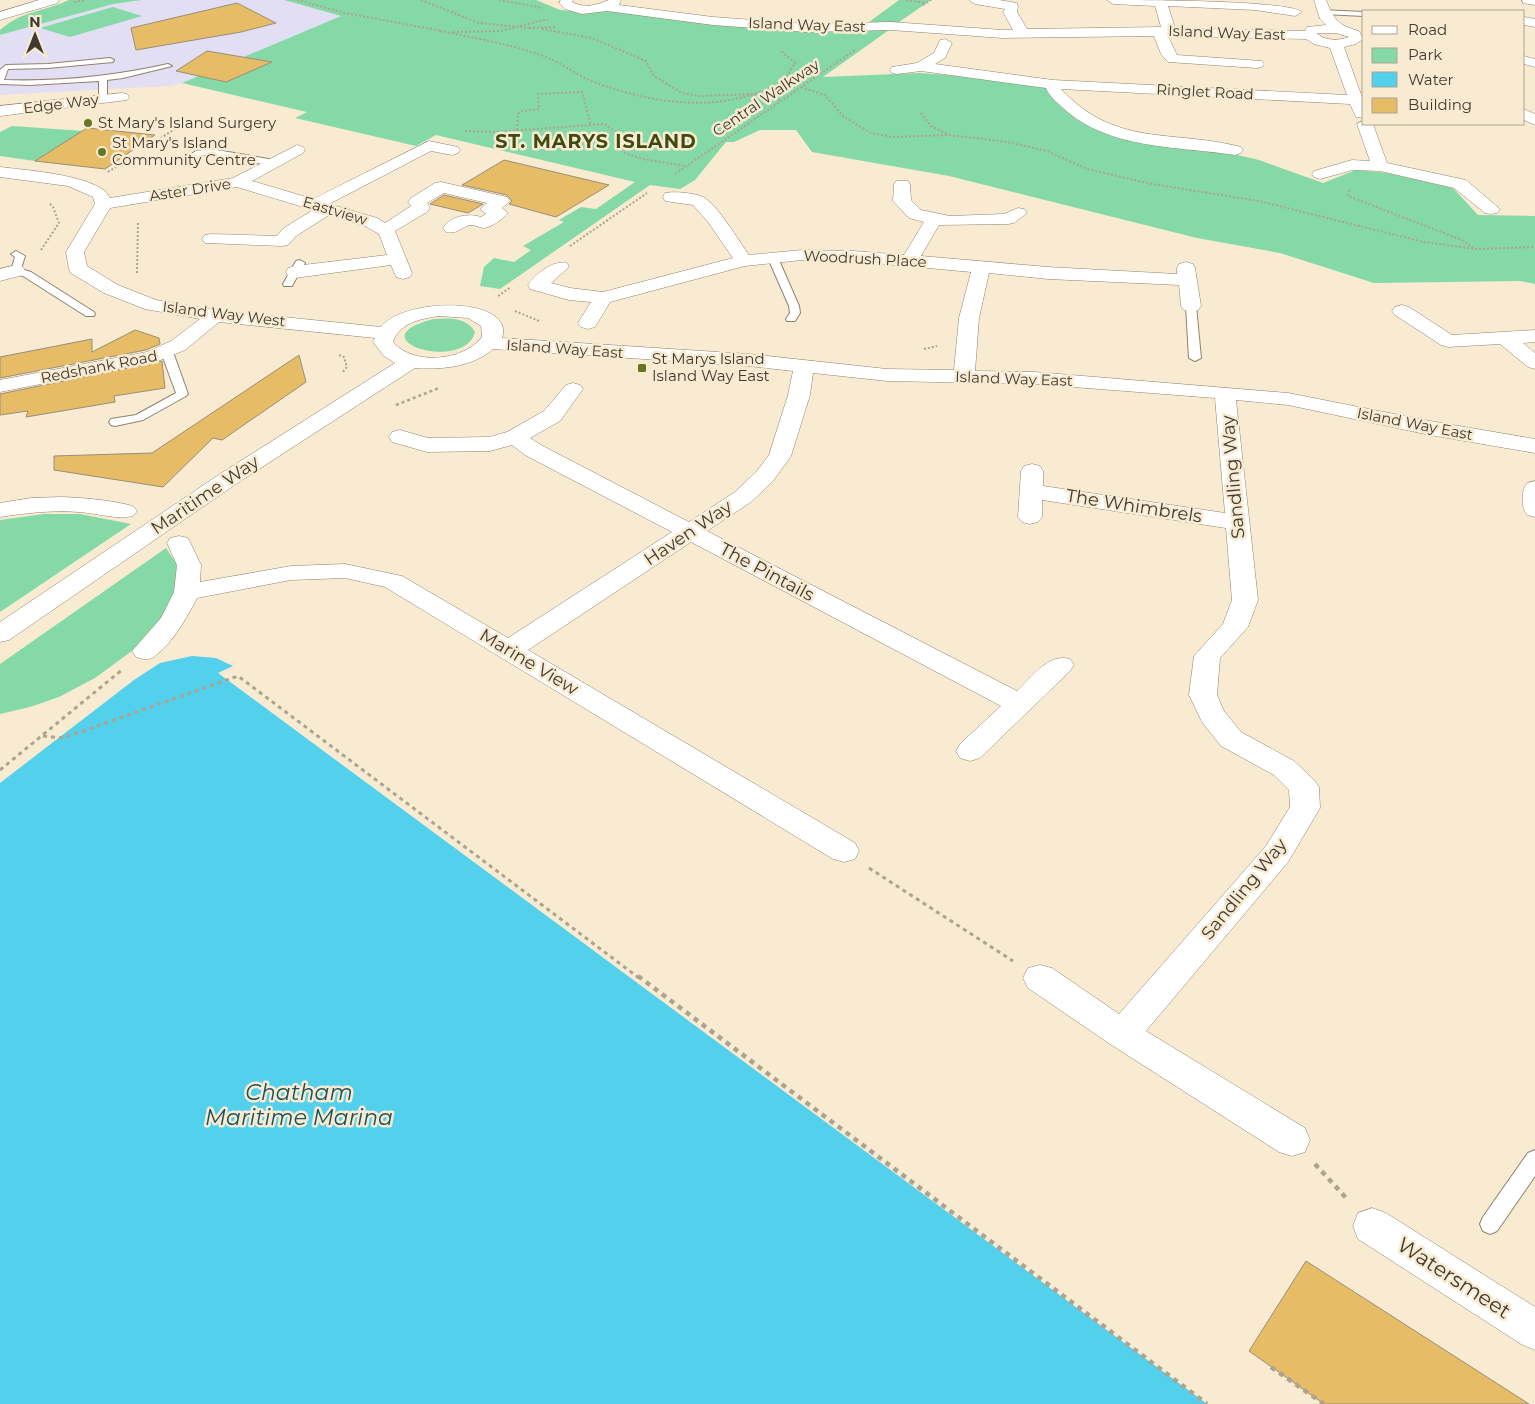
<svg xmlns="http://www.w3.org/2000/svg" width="1535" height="1404" font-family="Montserrat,sans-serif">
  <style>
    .education { fill: #e2dff5 }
    .green { fill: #85d9a6 }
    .water { fill: #53d0eb }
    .building { fill: #e7bc66; stroke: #9a8e77 }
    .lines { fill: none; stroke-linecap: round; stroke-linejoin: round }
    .lane-casing { stroke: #90836d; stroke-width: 2 }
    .street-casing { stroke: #90836d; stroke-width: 1 }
    .path-far3 { stroke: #ada390; stroke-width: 2; stroke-dasharray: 2 2; stroke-linecap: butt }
    .path-far2 { stroke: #ada390; stroke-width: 2.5; stroke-dasharray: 3 3; stroke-linecap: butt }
    .path-far1 { stroke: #ada390; stroke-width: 3; stroke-dasharray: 4 4; stroke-linecap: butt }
    .path { stroke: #ada390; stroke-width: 4.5; stroke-dasharray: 5 5; stroke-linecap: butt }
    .lane { fill: #fff; fill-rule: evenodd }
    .street { fill: #fff; fill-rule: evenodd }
    .poi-dot { fill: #667522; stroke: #f8ebd2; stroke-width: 2 }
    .labels { text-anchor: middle; stroke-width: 5; stroke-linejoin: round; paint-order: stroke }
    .far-street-label { font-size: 15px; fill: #3f3a31; stroke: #f8ebd2 }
    .far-poi-label { font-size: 15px; fill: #3f3a31; stroke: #f8ebd2; text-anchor: start }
    .street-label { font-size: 18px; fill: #3f3a31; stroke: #f8ebd2 }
    .far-district-label { font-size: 19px; font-weight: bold; letter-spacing: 1px; fill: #404a10; stroke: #f8ebd2 }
    .near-street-label { font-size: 21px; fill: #3f3a31; stroke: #f8ebd2 }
    .near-water-label { font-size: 22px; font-style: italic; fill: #1c515c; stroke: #f8ebd2 }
  </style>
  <rect width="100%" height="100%" fill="#f8ebd2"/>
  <path class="education" d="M142,0h142l58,16 -160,67 -12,3 -170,9v-60l113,-31z"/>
  <path class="green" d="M69,0h73l-29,4 -113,31v-5c23,-20 44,-18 69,-30z
    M284,0h252l24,10 20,2 31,-1 172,19 48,2 58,-2 -66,47 96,-4 58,4 70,10 2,6 43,35 31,8 106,17 30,7 64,23 33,-13 31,3 66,15 25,27 57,1v68l-15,-3 -146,2 -94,-30 -83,-15 -248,-62 -137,-24 -16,-22h-36l-26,12h-8l-31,38 -15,9 -30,-4 -150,104 -20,-3 4,-19 10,-9 20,4 17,-12 -8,-4 41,-24 -5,-2 22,-13 15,2 39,-27 -199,-47 -20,11 -121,-28 12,-6 -125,-29 159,-67z
    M899,0h32l-32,22h-30z
    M113,7l29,9 -72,21 -30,-9z
    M12,126l72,5 -49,30 -35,-5v-24z
    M434,319c14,-1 33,-2 41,13 -11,42 -122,7 -41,-13z
    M44,514h36l51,10 -131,88v-92z
    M166,548l10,15 1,33 -22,38 -60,44 -36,19 -29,10 -30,7v-50z"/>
  <path class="water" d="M192,656l24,2 17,8 -15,7 989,731h-1207v-621l134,-103 26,-17z"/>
  <path class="building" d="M237,3l39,20 -35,9 -105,18 -5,-22z
    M207,51l65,11 -46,20 -50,-11z
    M87,128l68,7 -50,34 -70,-8z
    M504,160l105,25 -53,32 -47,-13 3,-3 -5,-6 -45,-10z
    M444,195l39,9 -15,9 -38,-9z
    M135,330l24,8 1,6 -14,6 -146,28v-21l92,-18v13z
    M299,355l7,27 -84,58 -9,-2 -50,49 -109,-17v-14l98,-3z
    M162,361l3,27 -51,8 1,6 -89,15 2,-6 -28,4v-21z
    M1306,1261l223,143h-205l-75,-53z"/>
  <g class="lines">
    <g class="lane-casing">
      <path id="lane" d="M1321,10l43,2v4l-40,-2h-3z
        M110,58l4,2 -1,2 -65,6 -40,1 -4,11c56,2 110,-4 164,-16l4,2 -49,12 -16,2v18l-4,2 -4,-2v-17l-69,4 -30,-1v-14l6,-5 42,-1z
        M211,149l63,11 4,3 -4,3 -63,-11h-10l-17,9 -4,-3 16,-10z
        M16,251l9,5 -4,13 10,3 63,40 1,2 -1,2h-8l-63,-40 -11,-3 -1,-2 4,-14 -4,-3z
        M773,255l5,3 21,48 1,7 -5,8h-8l-1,-2 4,-6 -1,-7 -21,-48z
        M300,260l5,3 -12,21 -1,2h-8l-1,-2 13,-23z
        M1191,303l5,3 5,52 -6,3 -6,-3 -3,-52z
        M167,349l6,3 15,42 -2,2 -43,24 -28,6 -4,-1 -2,-3 2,-3 25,-4 40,-22 -15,-41z
        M1535,1150v26l-38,55 -7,3 -7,-3 -3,-7 3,-7 45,-64z"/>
    </g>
    <g class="street-casing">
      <path id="street" d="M39,0h20l-1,3 -58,17v-8z
        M561,0h12l-1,2c14,7 24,3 37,-2 3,0 9,0 12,0l-2,5 94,12 94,7 84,-2 112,8h10l-10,-18 2,-3 -30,-5 -6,-4h30l18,3 1,3 -1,6 10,17 134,-2 -6,-21 -42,-2 -6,-4c28,0 181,0 195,12l-7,4 -40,-6 -87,-4 7,22 130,3 2,-4 19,-2 -6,-6 -6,-19h12c8,20 12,25 33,31l4,8 -7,5 -12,3 19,53 1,18 -8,-1 -6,-13 -289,-15c55,59 110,40 180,58l2,3 -2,3 -6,2c-58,-9 -126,-5 -172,-47 -6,-6 -14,-12 -17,-20l-125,-17 -24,3 -5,-1 -2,-3 2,-3 25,-4 17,-10 6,-13 5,-1 7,4 -7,15 -10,6 118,16 294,15 -17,-47 -16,-4 -8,-5 -138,-3 9,19 85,6 2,3 -2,3 -5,1 -89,-6 -7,-8 -7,-18 -151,2 -112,-8 -84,2 -94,-7 -106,-14 -25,3 -17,-5 -6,-6zM1317,33h19l13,4c-10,4 -26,4 -32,-4z
        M1522,0h13v5l-12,-2z
        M1524,17l11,2v8l-11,-2z
        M1524,56l11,3v8l-11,-3z
        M122,93l5,1 2,3 -2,3 -127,16v-10z
        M1524,109l11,5v11l-11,-5z
        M1364,120v4h9l14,39 79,17 34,29 -3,4 -6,1 -6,-1 -31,-25 -74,-17 -27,-1 -33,9 -6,-2 -2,-3 2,-3 38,-11 18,1 -13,-37z
        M429,141l29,6 2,3 -2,3 -6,2 -21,-4 -102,53 48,14 8,5 26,-17 -3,-4 3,-4 24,-15 6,-1 66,15 3,4 -8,7 6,5c-5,6 -16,14 -24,15 -4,0 -8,-3 -12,-3 -10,0 -13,10 -26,7l-3,-4c8,-12 25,-15 38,-11l5,-3 -6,-5 7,-6 -43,-10 -17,10 3,5 -3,4 -32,19 17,42 -2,4 -7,2 -7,-2 -5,-12 -96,13 -7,-2 -2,-4 2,-4 7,-2 92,-11 -8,-21 -14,-8 -36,-11 -33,21 -8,9 -6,1 -77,-3 -3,-4 3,-4 6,-1 66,2 7,-8 29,-18 -76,-23 -127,21 -26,44 3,14 31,19 38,15 59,10 166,17c23,-30 135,-31 121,11l247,16 138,15 67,1 5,-52 12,-46 -118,-11 -51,-1 -57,6 -135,36 -15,25 -7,2 -7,-2 -3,-4 13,-21 -22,-2 -39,-11 -2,-4c7,-11 25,-25 39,-22l2,4 -18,16 19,5 33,4 130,-34 -25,-36 -15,-17 -28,-4 -2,-4 2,-4c9,-2 29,0 38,4 14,7 36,44 46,58l53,-5 51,1 51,4 20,-33 -15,-4 -16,-17 1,-16 2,-4h12l2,4 1,15 10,10 29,6 54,-2 14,-6 6,1 3,4 -13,10 -6,1 -69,1 -18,31 127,11 129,7v-6l2,-4 7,-2 7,2 2,4 6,38 -3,4 -7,2 -7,-2 -3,-4 -2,-21 -131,-6 -59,-6 -10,45 -4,53 60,1 253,21 142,28 105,18v14l-105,-18 -142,-30 -52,-5 22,200 -10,27 -28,31 -3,37 7,16 17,21 53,29 20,19 5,7 1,21 -32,54 -142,169 159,97 5,12 -5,12 -13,4 -13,-4 -169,-108 -82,-56 -5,-10 5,-10 12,-3 12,3 67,46 147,-168 24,-39 -1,-17 -15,-15 -53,-29 -19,-24 -13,-27 5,-39 29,-32 9,-24 -6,-72 -184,-28v17l-4,5 -8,2 -8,-2 -4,-5 3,-46 3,-5 8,-2 8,2 3,5v15l182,27 -10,-115 -180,-14 -148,-3 -74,-8 -3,22 -19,61 -18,25 -22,21 -44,29 310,160c15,-14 31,-38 53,-32l4,6 -4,6 -90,87 -10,3 -10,-3 -4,-7 4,-7 41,-38 -310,-164 -163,108 327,193 4,8 -4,8 -11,3 -11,-3 -448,-272 -40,-9 -54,2 -94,18c-9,18 -25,46 -42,58 -6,5 -13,3 -19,1l-4,-6 29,-33 13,-26 3,-27 -10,-22 3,-5 9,-2 9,2 13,27 -1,17 91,-16 54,-2 57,12 106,62 164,-106 -147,-77 -13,-10 -22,6 -63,1 -35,-10 -3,-5 3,-5 8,-2 28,8 61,-1 18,-5 37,-21 22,-26 7,-2 7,2 3,4 -23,32 -30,17 11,7 148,77 46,-30 22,-21 12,-16 19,-60 5,-24 -44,-5 -256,-17c-20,18 -52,21 -78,19l-179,116 -227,156 -9,2v-20l220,-148 175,-111 -11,-7 -11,-14 2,-4 -156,-16 -34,28 -27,11 -158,31v-12l147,-28 24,-11 29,-22 -55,-10 -41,-16 -33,-20 -2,-4 -3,-17 29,-48 -2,-7 -25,-11 -68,-9v-10c23,3 101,8 110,31l123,-20 64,-33 6,2 2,3 -2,3 -51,28 61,18zM439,316l29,2 13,8 1,11c-18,24 -69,29 -89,5 7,-20 28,-23 46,-26z
        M16,265l7,2 2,4 -2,4 -23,6v-12z
        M1402,305l7,2 43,28 83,-5v12l-12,1 12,10v16l-7,-2 -28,-23 -52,3 -7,-2 -46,-30 -3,-4 3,-4z
        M1535,481v36l-8,-2c-6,-8 -6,-24 0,-32z
        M62,497c24,1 48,3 71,9l4,5 -4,5c-16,4 -37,-3 -54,-4 -27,-2 -53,1 -79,5v-14l31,-5z
        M1372,1208l14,5 149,94v43l-14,-6 -163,-105 -5,-13 5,-13z"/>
    </g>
    <path class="path-far3" d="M297,0l48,13 97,18
      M421,0l58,23 51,5
      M499,0l44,8
      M906,0l20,3
      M74,2l12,-2
      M923,5l8,-5
      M520,26l28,-7
      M529,28l28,-1
      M542,29l50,9 54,23 8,15 28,17 17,3 60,-2 22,7
      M440,31c35,7 70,13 103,25 18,6 33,19 51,26 50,19 108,29 160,12 10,-3 23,-7 30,-15 4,-5 8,-11 11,-16l-15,-13
      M453,32l47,-1 14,-3
      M801,87l24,8 18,21 28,17 22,4 56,-2 58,7 40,9 40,18 65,15 107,17 165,41 52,7 59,-2
      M921,113l10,13 16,8
      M517,130l1,-16 4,-3 17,-2 -1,-15 44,-2 9,33
      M465,131l30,1 109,-8 15,10 6,19 18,6 42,7
      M147,147l40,-26
      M108,172l26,-16
      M675,174l180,-124
      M1349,190l-1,6 114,44 13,9
      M570,246l77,-53
      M41,250l18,-27 -6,-16 -4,-4
      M137,273l1,-51
      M498,296l13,-9
      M515,311l24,10
      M924,349l13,-3
      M339,355l5,2 3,10 -5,6"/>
    <path class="path-far2" d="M396,405l43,-17"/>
    <path class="path-far1" d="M43,736l20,2 175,-62 401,302
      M0,770l123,-101
      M869,868l144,93"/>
    <path class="path" d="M638,976l569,428
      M1315,1164l33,36
      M1271,1367l53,37"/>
    <use href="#lane" class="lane"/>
    <use href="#street" class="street"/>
  </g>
  <g class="poi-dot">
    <circle cx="88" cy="123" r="5"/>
    <circle cx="102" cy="152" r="5"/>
    <rect x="637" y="363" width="10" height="10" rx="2.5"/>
  </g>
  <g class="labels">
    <g class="far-street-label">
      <text transform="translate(807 25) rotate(2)" y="5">Island Way East</text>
      <text transform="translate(1227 33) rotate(2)" y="5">Island Way East</text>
      <text transform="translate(1205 92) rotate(3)" y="5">Ringlet Road</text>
      <text transform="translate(766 98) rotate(-34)" y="5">Central Walkway</text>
      <text transform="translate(61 104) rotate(-7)" y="5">Edge Way</text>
      <text transform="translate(190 190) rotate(-9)" y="5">Aster Drive</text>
      <text transform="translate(335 211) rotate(17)" y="5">Eastview</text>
      <text transform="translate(865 259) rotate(3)" y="5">Woodrush Place</text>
      <text transform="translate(224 314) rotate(7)" y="5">Island Way West</text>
      <text transform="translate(565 349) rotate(4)" y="5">Island Way East</text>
      <text transform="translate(99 367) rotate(-11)" y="5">Redshank Road</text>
      <text transform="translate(1014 379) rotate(2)" y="5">Island Way East</text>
      <text transform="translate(1415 424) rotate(11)" y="5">Island Way East</text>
    </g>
    <g class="far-poi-label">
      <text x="98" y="128">St Mary's Island Surgery</text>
      <text x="112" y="148">St Mary's Island<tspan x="112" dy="17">Community Centre</tspan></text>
      <text x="652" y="364">St Marys Island<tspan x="652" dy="17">Island Way East</tspan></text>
    </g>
    <g class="street-label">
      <text transform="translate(1233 477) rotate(-95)" y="6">Sandling Way</text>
      <text transform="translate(205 495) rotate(-34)" y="6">Maritime Way</text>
      <text transform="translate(1134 506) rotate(9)" y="6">The Whimbrels</text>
      <text transform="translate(688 533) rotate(-34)" y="6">Haven Way</text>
      <text transform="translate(767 572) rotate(28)" y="6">The Pintails</text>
      <text transform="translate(529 662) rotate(31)" y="6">Marine View</text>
      <text transform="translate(1244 889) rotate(-51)" y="6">Sandling Way</text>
    </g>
    <g class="far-district-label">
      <text x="596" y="148">ST. MARYS ISLAND</text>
    </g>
    <g class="near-street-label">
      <text transform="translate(1454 1278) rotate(33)" y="7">Watersmeet</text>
    </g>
    <g class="near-water-label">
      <text x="299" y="1100">Chatham<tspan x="299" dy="25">Maritime Marina</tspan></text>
    </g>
  </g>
  <rect x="1362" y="10" width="162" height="115" fill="#f8ebd2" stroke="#aea492"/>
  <rect x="1372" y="26" width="25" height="8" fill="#ffffff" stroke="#aea492"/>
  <text x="1408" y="35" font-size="15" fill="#3f3a31">Road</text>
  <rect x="1372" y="48" width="25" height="15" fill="#85d9a6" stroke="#aea492"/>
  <text x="1408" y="60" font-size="15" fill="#3f3a31">Park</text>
  <rect x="1372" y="72" width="25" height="15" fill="#53d0eb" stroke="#aea492"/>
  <text x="1408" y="85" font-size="15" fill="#3f3a31">Water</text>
  <rect x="1372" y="98" width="25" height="15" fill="#e7bc66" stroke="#aea492"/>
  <text x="1408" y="110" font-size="15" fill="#3f3a31">Building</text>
  <g transform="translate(35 35)" stroke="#f8ebd2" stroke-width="4" paint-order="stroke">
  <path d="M0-4L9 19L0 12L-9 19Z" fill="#3f3a31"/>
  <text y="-8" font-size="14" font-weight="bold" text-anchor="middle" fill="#3f3a31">N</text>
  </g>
</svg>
